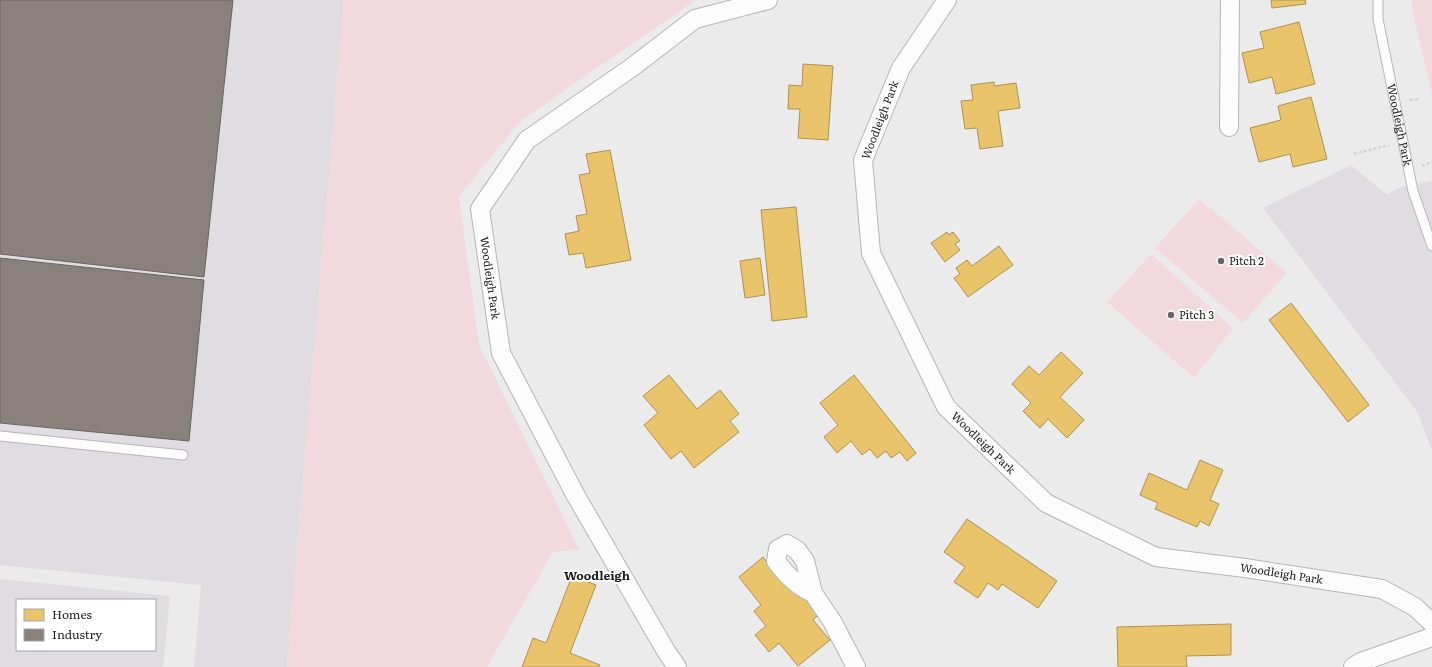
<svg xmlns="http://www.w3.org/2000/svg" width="1432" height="667" font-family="Literata,serif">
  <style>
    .built { fill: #dfdce2; fill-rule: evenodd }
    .green { fill: #f2d9dd }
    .homes { fill: #e9c46a; stroke: #ad9254 }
    .industry { fill: #8a817c; stroke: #6a6460 }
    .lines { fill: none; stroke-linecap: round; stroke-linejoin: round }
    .lane-casing { stroke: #b6b5b6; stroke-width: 11 }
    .street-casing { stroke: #b6b5b6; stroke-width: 20 }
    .path { stroke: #d3d2d3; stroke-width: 2.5; stroke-dasharray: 3 2; stroke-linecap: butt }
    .lane { stroke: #fcfcfc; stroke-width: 9 }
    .street { stroke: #fcfcfc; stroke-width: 18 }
    .poi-dot { fill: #676667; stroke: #fff; stroke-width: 1.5 }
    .labels { text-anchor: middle; stroke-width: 4; stroke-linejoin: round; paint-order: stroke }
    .street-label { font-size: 11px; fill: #201f20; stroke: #fff }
    .poi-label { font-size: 11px; fill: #201f20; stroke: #fff; text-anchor: start }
    .neighbourhood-label { font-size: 12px; font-weight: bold; fill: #201f20; stroke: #fff }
  </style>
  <rect width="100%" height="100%" fill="#ecebec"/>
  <path class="built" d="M0,0h344l-57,667h-93l7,-82 -201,-20z
    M1351,165l36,30 11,-7 34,-7v270l-14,-38 -155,-205z
    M0,579l170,17 -7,71h-163zM17,600h138v50h-138z"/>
  <path class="green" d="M344,0h352l-176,121 -61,76 20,148 100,204 -26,3 -66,115h-200z
    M1412,0h20v95l-20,-87z
    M1199,199l88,74 -44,50 -88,-75z
    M1151,254l82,74 -39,50 -87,-76z"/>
  <path class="homes" d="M1271,0h34l1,4 -34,4z
    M1299,22l16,62 -39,10 -4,-17 -23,6 -7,-30 22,-5 -4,-16z
    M803,64l30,2 -5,74 -30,-2 2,-29h-12l1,-24 13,1z
    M994,82v4l22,-3 4,25 -22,3 5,35 -23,3 -3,-21 -12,1 -4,-28 12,-1 -2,-15z
    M1311,97l16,62 -34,8 -3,-13 -31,8 -9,-34 31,-8 -3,-14z
    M610,150l21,110 -45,8 -3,-15 -14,2 -4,-21 14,-3 -3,-15 11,-2 -8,-39 11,-2 -4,-19z
    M796,207l11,110 -35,4 -11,-111z
    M947,232l2,3 4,-3 7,9 -5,3 5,6 -15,12 -14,-19z
    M999,246l14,19 -45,32 -14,-19 6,-4 -4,-6 11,-8 5,6z
    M760,258l5,37 -20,3 -5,-37z
    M1291,303l78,102 -21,17 -79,-102z
    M1061,352l22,21 -23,24 24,23 -17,18 -19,-19 -8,9 -17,-17 8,-8 -19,-19 17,-18 10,9z
    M669,375l28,34 23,-19 19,24 -9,7 9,11 -45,36 -13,-17 -10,8 -27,-34 14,-12 -15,-17z
    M854,375l62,78 -9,8 -7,-9 -9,6 -5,-7 -9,7 -7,-9 -8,6 -11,-14 -14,12 -13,-16 14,-12 -18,-22z
    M1200,460l23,10 -13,30 9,4 -10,22 -9,-5 -3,6 -42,-18 3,-6 -18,-8 9,-22 38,17z
    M967,519l90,62 -19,27 -36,-24 -4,6 -10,-7 -10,15 -24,-16 11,-15 -21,-15z
    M763,557l15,19 5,-4 35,43 -5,5 17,20 -32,26 -19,-23 -10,9 -14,-17 11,-9 -12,-15 7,-6 -22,-28z
    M572,576l24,9 -26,68 30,12 -1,2h-77l11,-29 13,5z
    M1231,624v31l-45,1 1,11h-69l-1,-40z"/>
  <path class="industry" d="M0,0h233l-29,277 -204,-23z
    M0,258l204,22 -15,161 -189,-18z"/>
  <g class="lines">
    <g class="lane-casing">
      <g id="lane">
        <path id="s1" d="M1378,0v19l35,172 19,55"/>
        <path d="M0,436l183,19"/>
      </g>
    </g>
    <g class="street-casing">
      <g id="street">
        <path id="s2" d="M947,0l-46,68 -38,92 8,93 75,154 100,96 110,54 89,11 137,21 33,18 17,16"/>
        <path d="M1229,127l1,-127"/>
        <path d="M813,593c-16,-7 -27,-18 -37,-32l2,-12 9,-5 10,6 8,11 8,32 19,28 24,46"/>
        <path d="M677,667l-11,-16 -90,-155 -75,-143 -21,-144 47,-69 104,-72 64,-49 73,-19"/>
        <path d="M1353,667l8,-5 71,-25"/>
      </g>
    </g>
    <path class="path" d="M1410,100l8,-1
      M1354,154l35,-9
      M1422,166l10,-4"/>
    <use href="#lane" class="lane"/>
    <use href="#street" class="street"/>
  </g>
  <g class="poi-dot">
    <circle cx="1221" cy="261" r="4"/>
    <circle cx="1171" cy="315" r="4"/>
  </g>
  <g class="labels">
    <g class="street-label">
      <text transform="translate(880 120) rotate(-69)" y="4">Woodleigh Park</text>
      <text dy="4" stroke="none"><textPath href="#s1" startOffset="127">Woodleigh Park</textPath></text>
      <text transform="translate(490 278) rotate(82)" y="4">Woodleigh Park</text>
      <text dy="4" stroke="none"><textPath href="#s2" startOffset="498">Woodleigh Park</textPath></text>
      <text dy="4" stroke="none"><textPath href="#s2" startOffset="834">Woodleigh Park</textPath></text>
    </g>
    <g class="poi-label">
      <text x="1229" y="265">Pitch 2</text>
      <text x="1179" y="319">Pitch 3</text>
    </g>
    <g class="neighbourhood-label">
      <text x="597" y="580">Woodleigh</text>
    </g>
  </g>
  <rect x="16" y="599" width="140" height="52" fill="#ffffff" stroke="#a6a5a6"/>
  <rect x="24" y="609" width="20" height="12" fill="#e9c46a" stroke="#a6a5a6"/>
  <text x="52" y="619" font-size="12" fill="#201f20">Homes</text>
  <rect x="24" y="629" width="20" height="12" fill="#8a817c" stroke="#a6a5a6"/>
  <text x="52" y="639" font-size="12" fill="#201f20">Industry</text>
</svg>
